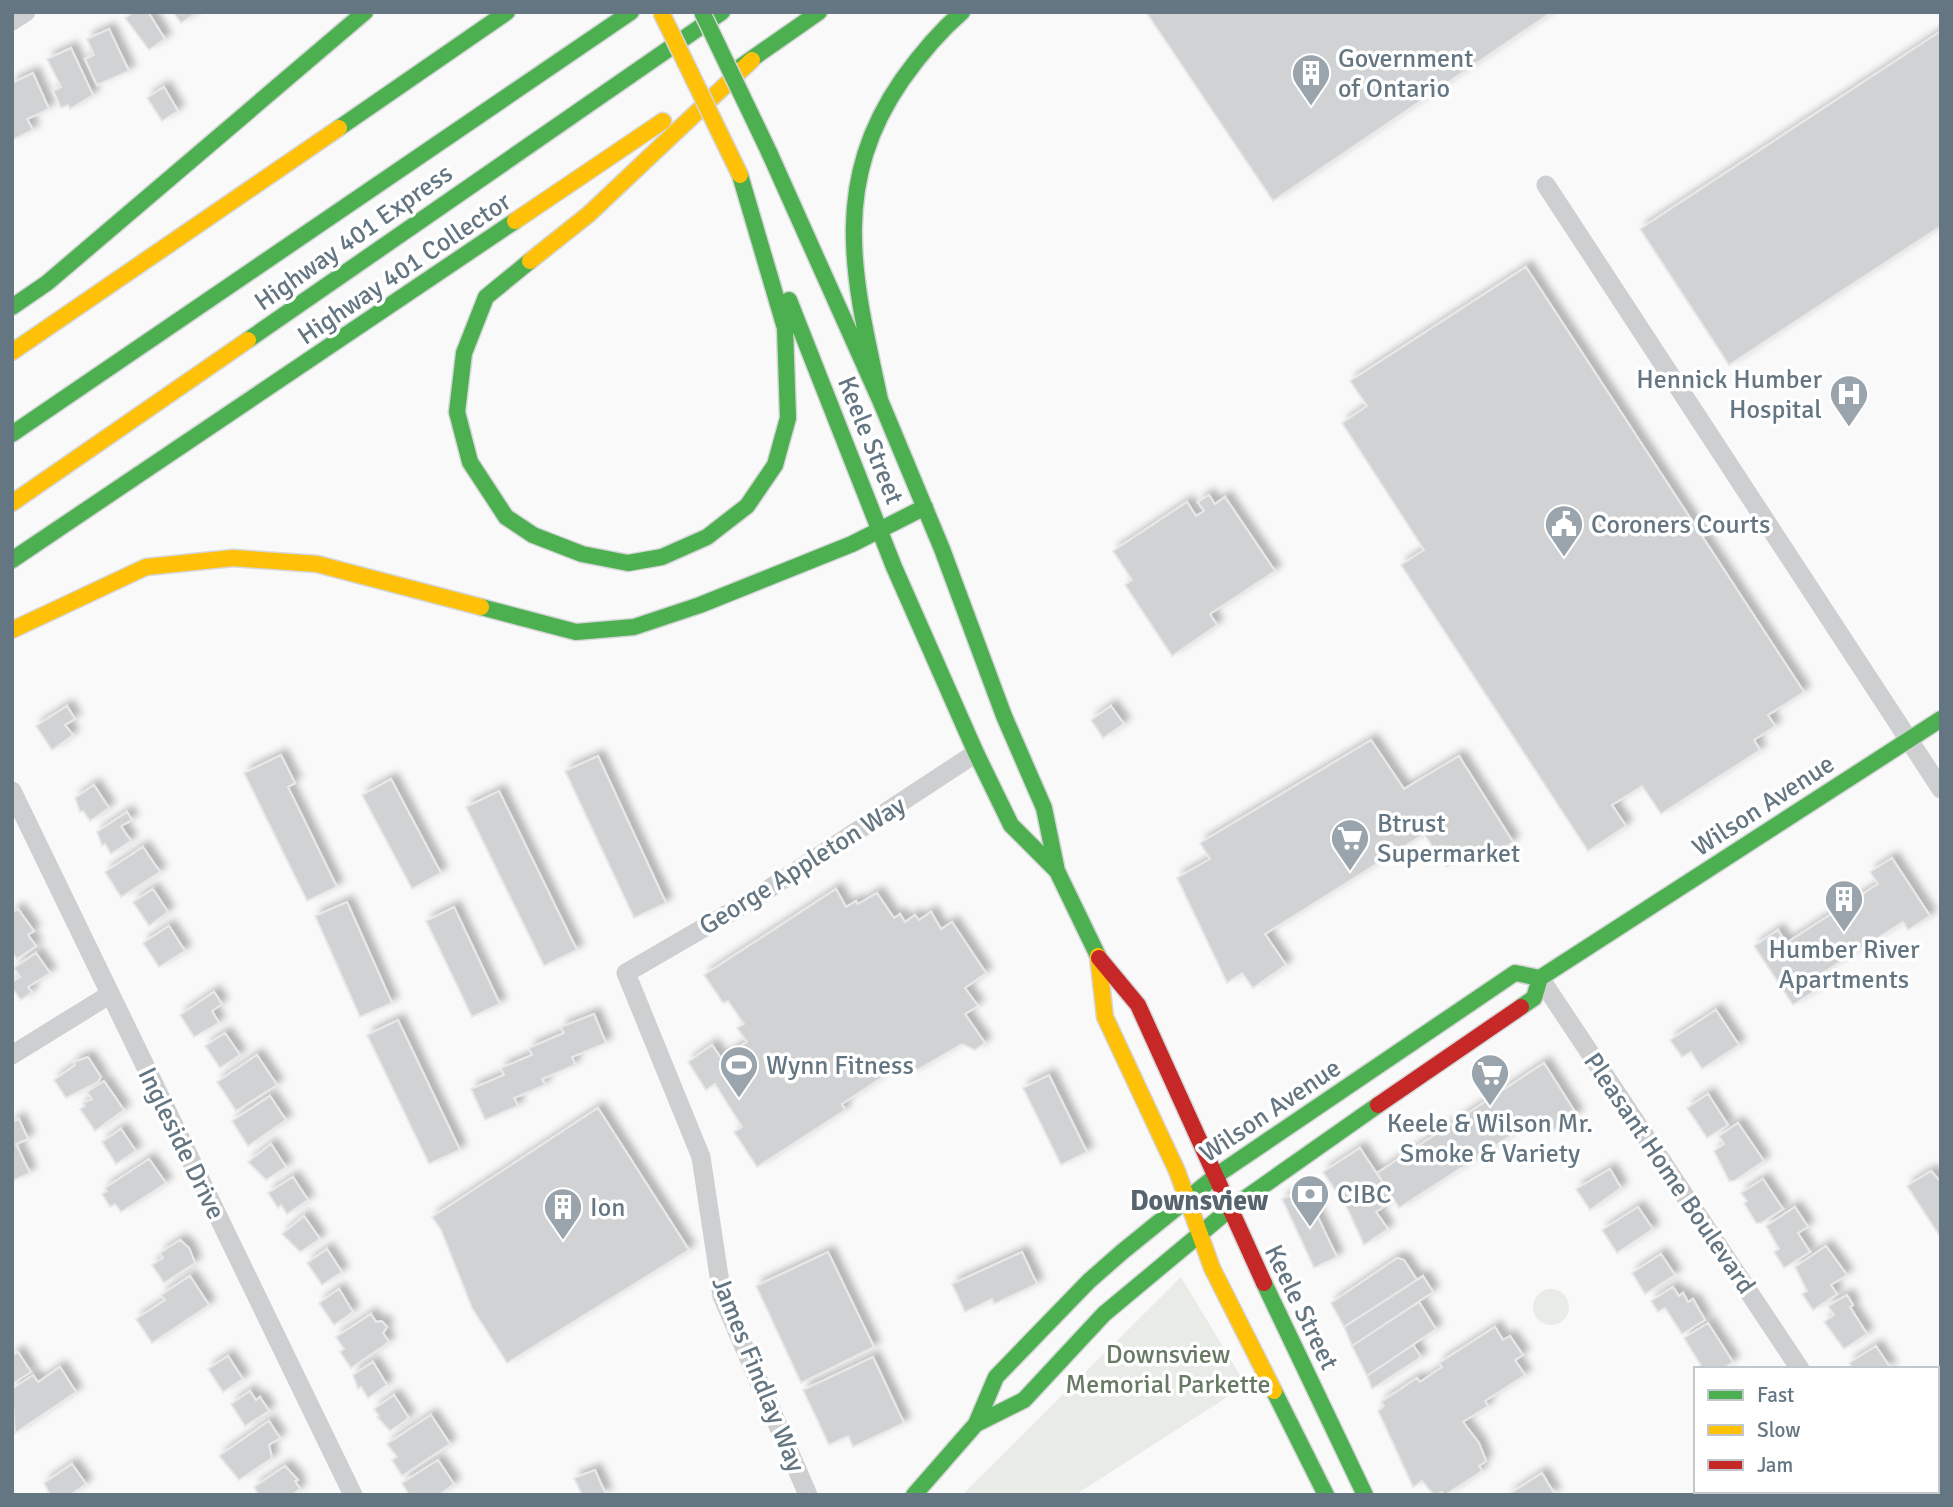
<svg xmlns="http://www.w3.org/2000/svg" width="1953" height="1507" font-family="Signika,sans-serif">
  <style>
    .green { fill: #e8ebe6 }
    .building { fill: #d0d2d3; stroke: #e8e8e8; stroke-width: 2; filter: url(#shadow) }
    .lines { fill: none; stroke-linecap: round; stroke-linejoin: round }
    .fast-casing { stroke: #d5d6d7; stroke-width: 19 }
    .slow-casing { stroke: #d5d6d7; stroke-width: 19 }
    .jam-casing { stroke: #d5d6d7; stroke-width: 19 }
    .street { stroke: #cecfd0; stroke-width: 19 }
    .fast { stroke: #4caf50; stroke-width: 16 }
    .slow { stroke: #ffc107; stroke-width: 16 }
    .jam { stroke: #c62828; stroke-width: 16 }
    .fast-bridge-casing { stroke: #d5d6d7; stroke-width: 19; stroke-linecap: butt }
    .slow-bridge-casing { stroke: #d5d6d7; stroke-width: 19; stroke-linecap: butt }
    .fast-bridge { stroke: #4caf50; stroke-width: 16 }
    .slow-bridge { stroke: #ffc107; stroke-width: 16 }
    .labels { text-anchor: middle; stroke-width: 7; stroke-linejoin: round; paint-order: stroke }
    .poi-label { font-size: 26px; fill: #657683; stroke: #fff; text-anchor: start }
    .street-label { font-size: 26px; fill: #657683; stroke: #fff }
    .park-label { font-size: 26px; fill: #687a64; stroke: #fff }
    .neighbourhood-label { font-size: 28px; font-weight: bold; fill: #57646e; stroke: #fff }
  </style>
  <defs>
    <filter id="shadow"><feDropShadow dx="6" dy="-6" stdDeviation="3.5" flood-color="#0004"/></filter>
  </defs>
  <rect width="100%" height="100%" fill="#f9f9f9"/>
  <path class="green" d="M1181,1277l65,108 -171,110h-113z
    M1533 1307a18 18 0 1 1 36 0a18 18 0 1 1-36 0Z"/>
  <path class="building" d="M134,12h14l17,27 -16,11 -24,-32z
    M173,12h25l-17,11z
    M1146,12h406l-279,189z
    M109,29l20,42 -32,14 -12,-26 9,-4 -7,-16z
    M1941,31v195l-212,139 -89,-136z
    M71,48l22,47 -23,14 -2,-4 -7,3 -8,-17 8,-4 -14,-28z
    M33,73l16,36 -22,10 6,11 -21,10v-57z
    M164,87l14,24 -16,10 -15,-23z
    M1526,267l278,425 -36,23 7,11 -21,14 6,10 -99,64 -19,-28 -30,19 14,21 -38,25 -187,-286 23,-15 -82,-127 25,-17 -17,-25z
    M1209,495l6,9 10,-7 50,74 -65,43 7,11 -45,31 -47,-71 7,-5 -19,-29 74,-49 9,14 8,-5 -6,-9z
    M67,706l8,13 -10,6 8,10 -21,15 -16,-24z
    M1111,706l13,18 -21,14 -12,-18z
    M1371,740l33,49 55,-33 54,86 -25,16 -9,-12 -33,21 -22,-33 -159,100 21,31 -33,23 -11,-15 -15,10 -50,-105 33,-19 -10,-16z
    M281,755l14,28 -7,4 49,100 -30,14 -63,-128z
    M598,756l68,147 -32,15 -69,-147z
    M391,779l50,94 -29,16 -50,-94z
    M94,785l15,23 -19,13 -7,-10 -3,1 -5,-14z
    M499,791l78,159 -33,16 -78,-159z
    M127,812l5,8 -11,6 10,15 -20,13 -6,-10 -3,2 -5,-14z
    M143,847l17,25 -39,25 -16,-25z
    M1892,858l38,58 -22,14 -5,-8 -91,58 6,9 -25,16 -39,-59 24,-16 8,13 92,-59 -8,-12z
    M153,889l15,23 -19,14 -16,-24z
    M836,889l10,18 10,-6 2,3 19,-11 17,25 6,-4 5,8 10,-7 4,5 12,-8 10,17 11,-7 34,51 -21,15 13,18 -13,8 20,29 -10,7 -13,-6 -52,30 -11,-8 -57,38 3,6 -88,57 -23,-35 8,-5 -27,-43 -9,6 -18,-28 24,-17 9,13 26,-16 -10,-14 7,-4 -16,-23 -5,2 -19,-28z
    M347,902l45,101 -32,14 -45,-101z
    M454,907l46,97 -28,13 -46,-96z
    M18,909l16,22 -6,4 8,11 -19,13 -5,-7v-39z
    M169,926l16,25 -26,16 -16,-24z
    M36,953l14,20 -22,14 4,5 -11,8 -9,-12v-6l8,-5 -6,-9z
    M214,992l8,12 -10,7 7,12 -25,14 -14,-22z
    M1716,1010l23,35 -37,24 -11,-17 -9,5 -12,-17z
    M594,1014l12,29 -34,14 3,8 -33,14 3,6 -31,13 4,8 -33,14 -14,-31 33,-14 -3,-7 31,-13 -3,-7 35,-15 -3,-6z
    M398,1020l62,130 -31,14 -62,-129z
    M225,1033l15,22 -20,13 -15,-22z
    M257,1055l20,30 -41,26 -19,-29z
    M88,1057l13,20 -3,5 -32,16 -12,-18 21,-15 -1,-3z
    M1544,1063l33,52 -29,19 -10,-16 -139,90 -22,-35z
    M1049,1075l38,77 -26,13 -38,-77z
    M104,1081l20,29 -29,21 -15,-22 5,-3 -2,-3 9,-4 -5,-7z
    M1708,1094l20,31 -21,13 -20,-30z
    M270,1096l16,24 -38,26 -16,-25z
    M598,1108l91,142 -182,113 -35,-55 -31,-78 -9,-13z
    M19,1119l9,20 -12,5 14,29 -18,8v-59z
    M1738,1123l26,38 -30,20h-5l-15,-30 10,-7 -5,-8z
    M121,1129l15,22 -20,13 -14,-22z
    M271,1144l15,23 -20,13 -18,-18z
    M1360,1148l34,52 -18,12 12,17 -24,16 -16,-35 -25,-38z
    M149,1159l17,24 -45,29 -6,-8 -5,3 -8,-13 5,-3 -2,-3z
    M1610,1169l11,19 -31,22 -14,-21z
    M1931,1171l10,11v56l-34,-52z
    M293,1177l15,23 -21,14 -6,-9 -3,3 -10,-15z
    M1763,1179l20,30 -22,14h-5l-12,-20 3,-2 -6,-8z
    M1303,1186l34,71 -23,11 -32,-69 21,-9z
    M1638,1207l15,22 -36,24 -15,-23z
    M1795,1207l13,20 -10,6 12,19 -26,16 -10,-16 5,-3 -13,-23z
    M304,1216l16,23 -20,13 -18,-18z
    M180,1240l9,8 6,15 -31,20 -12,-18 11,-7 -3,-5z
    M1826,1246l21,29 -16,10 6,9 -24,16 -11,-16 5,-3 -12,-24z
    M327,1249l15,23 -20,13 -15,-22z
    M828,1252l46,95 -73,36 -45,-97z
    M1022,1252l15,32 -43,20 -2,-5 -27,13 -13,-28z
    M1661,1254l14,21 -30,19 -13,-21z
    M1397,1258l7,2 13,20 -73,47 -13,-24z
    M190,1276l19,29 -57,38 -16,-24 29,-19 -4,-5z
    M1423,1276l10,16 -81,54 -8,-19z
    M1673,1287l6,9 4,-3 5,9 5,-3 12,21 -23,14 -17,-26 -7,4 -7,-11z
    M339,1289l14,23 -19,13 -15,-22z
    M1847,1295l6,10 -3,2 17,27 -23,15 -20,-27 10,-7 -6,-9z
    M1419,1302l17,27 -69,47 -15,-30z
    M371,1314l5,8 6,-1 5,6 -4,6 6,9 -38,26 -11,-16 4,-3 -8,-12z
    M1708,1323l25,39 -11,7h-19l-19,-31z
    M1495,1327l8,13 7,-4 13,19 -8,5 10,15 -40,26 3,5 -25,16 16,21 7,18 -7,5 3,5 -37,24 -3,-3 -8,3 -12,-14 -9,6 -35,-76 6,-5 -3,-4 36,-24 3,4 22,-15 -3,-4z
    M1413,1345l8,12 -49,32 -5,-13z
    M1876,1346l15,23h-38l-4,-6z
    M18,1352l13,20 -19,12v-28z
    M228,1356l15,23 -20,13 -15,-23z
    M873,1357l31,66 -51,24 -5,-11 -19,9 -26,-55z
    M373,1362l14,23 -19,13 -7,-11 -3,2 -5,-14z
    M60,1367l16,25 -61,41 -3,-44 21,-14 5,7z
    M250,1391l6,9 4,-3 9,14 -24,15 -14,-22z
    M394,1395l15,23 -19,13 -13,-14 2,-1 -5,-7z
    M431,1415l19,29 -48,32 -10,-16 5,-3 -10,-13z
    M269,1421l11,17 -11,7 3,13 -33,22 -20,-24z
    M438,1460l16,24 -15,11h-30l-7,-12z
    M72,1464l14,20 -16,11h-20l-6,-12z
    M285,1466l13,14 -3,1 5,8 -8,6h-33l-5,-8z
    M595,1470l11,25h-24l-8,-17z
    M1542,1473l13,22h-47z
    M1759,1491h52l-6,4h-44z"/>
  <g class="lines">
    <g class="fast-casing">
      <path id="fast" d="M733,72l86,-60
        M339,128l168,-116
        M769,152l111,248 62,149 62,167 40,92 13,63 42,87
        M530,261l-44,36 -22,56 -7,59 13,50 36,55 27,18 49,19 46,9 34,-6 45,-20 40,-31 28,-41 13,-47 -3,-90 -45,-153
        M789,300l105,267 82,186 35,72 46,46
        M12,307l35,-24 318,-271
        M248,340l474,-328
        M880,400c-25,-117 -52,-213 22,-320 17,-24 37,-48 60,-68
        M12,434l619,-422
        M12,560l503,-339
        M481,607l95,25 58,-5 66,-22 152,-61 73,-37
        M1521,1007l13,-9 6,-20 401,-259
        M1264,1283l101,212
        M1274,1391l52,104
        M976,1424l48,-24 80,-86 126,-105 148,-104
        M914,1495l62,-71 20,-47 93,-96 33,-29 95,-77 298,-202 25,5"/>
    </g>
    <g class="slow-casing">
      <path id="slow" d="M515,221l148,-100
        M530,261l59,-47 163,-154
        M12,352l327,-224
        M12,503l236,-163
        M12,630l134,-63 87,-9 84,6 164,43
        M1098,956l7,61 72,154 35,97 62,123"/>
    </g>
    <g class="jam-casing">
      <path id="jam" d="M1099,958l39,47 126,278
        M1378,1105l143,-98"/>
    </g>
    <path class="street" d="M12,21l14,-9
      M1546,185l395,604
      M12,791l341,704
      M1540,978l260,391
      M12,1055l97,-60
      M1937,1449l4,-2
      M808,1495l-86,-199 -21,-139 -75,-184 129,-75 221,-145
      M1866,1495l5,-4"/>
    <use href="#fast" class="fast"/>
    <use href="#slow" class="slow"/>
    <use href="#jam" class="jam"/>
    <g class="fast-bridge-casing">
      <path id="fast-bridge" d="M702,12l67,140"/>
    </g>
    <g class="slow-bridge-casing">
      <path id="slow-bridge" d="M661,12l79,163"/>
    </g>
    <use href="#fast-bridge" class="fast-bridge"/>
    <use href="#slow-bridge" class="slow-bridge"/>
  </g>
  <defs>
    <g id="building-pin" transform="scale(2.0125)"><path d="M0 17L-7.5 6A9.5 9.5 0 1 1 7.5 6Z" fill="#99a4ac" stroke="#fff"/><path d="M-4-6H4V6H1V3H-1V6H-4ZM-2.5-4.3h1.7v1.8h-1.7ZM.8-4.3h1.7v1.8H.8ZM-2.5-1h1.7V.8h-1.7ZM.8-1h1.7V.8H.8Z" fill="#fff"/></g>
    <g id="hospital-pin" transform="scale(2.0125)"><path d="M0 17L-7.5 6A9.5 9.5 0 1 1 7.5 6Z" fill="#99a4ac" stroke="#fff"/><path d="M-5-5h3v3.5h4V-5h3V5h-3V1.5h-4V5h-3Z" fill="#fff"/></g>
    <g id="civic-pin" transform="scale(2.0125)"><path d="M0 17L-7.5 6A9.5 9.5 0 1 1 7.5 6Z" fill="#99a4ac" stroke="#fff"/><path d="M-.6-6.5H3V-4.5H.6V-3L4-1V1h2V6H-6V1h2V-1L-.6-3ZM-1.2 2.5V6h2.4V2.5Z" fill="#fff"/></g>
    <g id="supermarket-pin" transform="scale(2.0125)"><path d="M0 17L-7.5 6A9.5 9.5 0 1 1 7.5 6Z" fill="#99a4ac" stroke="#fff"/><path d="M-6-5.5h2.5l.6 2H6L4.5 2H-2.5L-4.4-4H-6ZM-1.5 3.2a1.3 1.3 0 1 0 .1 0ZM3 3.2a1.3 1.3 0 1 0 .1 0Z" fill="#fff"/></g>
    <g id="stadium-pin" transform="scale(2.0125)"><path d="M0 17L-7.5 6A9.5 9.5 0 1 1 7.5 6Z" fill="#99a4ac" stroke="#fff"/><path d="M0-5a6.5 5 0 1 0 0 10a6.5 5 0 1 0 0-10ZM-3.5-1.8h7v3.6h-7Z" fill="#fff"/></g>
    <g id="bank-pin" transform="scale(2.0125)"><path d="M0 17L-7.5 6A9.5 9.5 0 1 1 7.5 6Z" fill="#99a4ac" stroke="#fff"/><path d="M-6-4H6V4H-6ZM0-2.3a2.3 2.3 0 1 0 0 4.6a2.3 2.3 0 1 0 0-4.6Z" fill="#fff"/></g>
  </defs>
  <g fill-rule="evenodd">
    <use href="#building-pin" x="1311" y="73"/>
    <use href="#hospital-pin" x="1849" y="394"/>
    <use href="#civic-pin" x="1564" y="524"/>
    <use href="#supermarket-pin" x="1350" y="838"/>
    <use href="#building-pin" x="1844" y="899"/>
    <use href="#stadium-pin" x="739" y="1065"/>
    <use href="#supermarket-pin" x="1490" y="1073"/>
    <use href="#bank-pin" x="1310" y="1194"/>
    <use href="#building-pin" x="563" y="1207"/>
  </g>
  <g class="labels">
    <g class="poi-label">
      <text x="1338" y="67">Government<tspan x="1338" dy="30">of Ontario</tspan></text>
      <text x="1822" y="388" text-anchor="end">Hennick Humber<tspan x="1822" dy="30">Hospital</tspan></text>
      <text x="1591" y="533">Coroners Courts</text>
      <text x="1377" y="832">Btrust<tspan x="1377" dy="30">Supermarket</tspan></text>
      <text x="1844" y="958" text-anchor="middle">Humber River<tspan x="1844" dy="30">Apartments</tspan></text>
      <text x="766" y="1074">Wynn Fitness</text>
      <text x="1490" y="1132" text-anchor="middle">Keele &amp; Wilson Mr.<tspan x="1490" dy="30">Smoke &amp; Variety</tspan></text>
      <text x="1337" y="1203">CIBC</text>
      <text x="590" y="1216">Ion</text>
    </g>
    <g class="street-label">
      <text transform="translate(353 237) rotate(-35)" y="9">Highway 401 Express</text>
      <text transform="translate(404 268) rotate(-34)" y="9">Highway 401 Collector</text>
      <text transform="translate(871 440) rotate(68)" y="9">Keele Street</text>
      <text transform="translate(1763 805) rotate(-33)" y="9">Wilson Avenue</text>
      <text transform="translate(802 865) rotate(-32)" y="9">George Appleton Way</text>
      <text transform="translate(1270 1110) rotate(-34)" y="9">Wilson Avenue</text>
      <text transform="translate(182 1143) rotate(64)" y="9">Ingleside Drive</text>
      <text transform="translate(1670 1173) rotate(56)" y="9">Pleasant Home Boulevard</text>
      <text transform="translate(1302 1307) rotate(64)" y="9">Keele Street</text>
      <text transform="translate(759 1374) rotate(68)" y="9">James Findlay Way</text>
    </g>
    <g class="park-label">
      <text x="1168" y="1363">Downsview<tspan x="1168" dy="30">Memorial Parkette</tspan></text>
    </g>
    <g class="neighbourhood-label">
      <text x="1199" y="1210">Downsview</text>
    </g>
  </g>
  <rect width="1953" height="1507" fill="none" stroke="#657683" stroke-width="28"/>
  <rect x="1694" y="1367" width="245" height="126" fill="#ffffff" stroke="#c1c8cd" stroke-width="2"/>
  <rect x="1708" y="1390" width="35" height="10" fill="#4caf50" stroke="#c1c8cd" stroke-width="2"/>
  <text x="1757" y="1402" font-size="21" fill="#657683">Fast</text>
  <rect x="1708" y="1425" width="35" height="10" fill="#ffc107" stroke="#c1c8cd" stroke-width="2"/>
  <text x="1757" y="1437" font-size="21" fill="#657683">Slow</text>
  <rect x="1708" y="1460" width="35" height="10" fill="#c62828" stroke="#c1c8cd" stroke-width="2"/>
  <text x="1757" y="1472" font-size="21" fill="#657683">Jam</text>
</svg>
